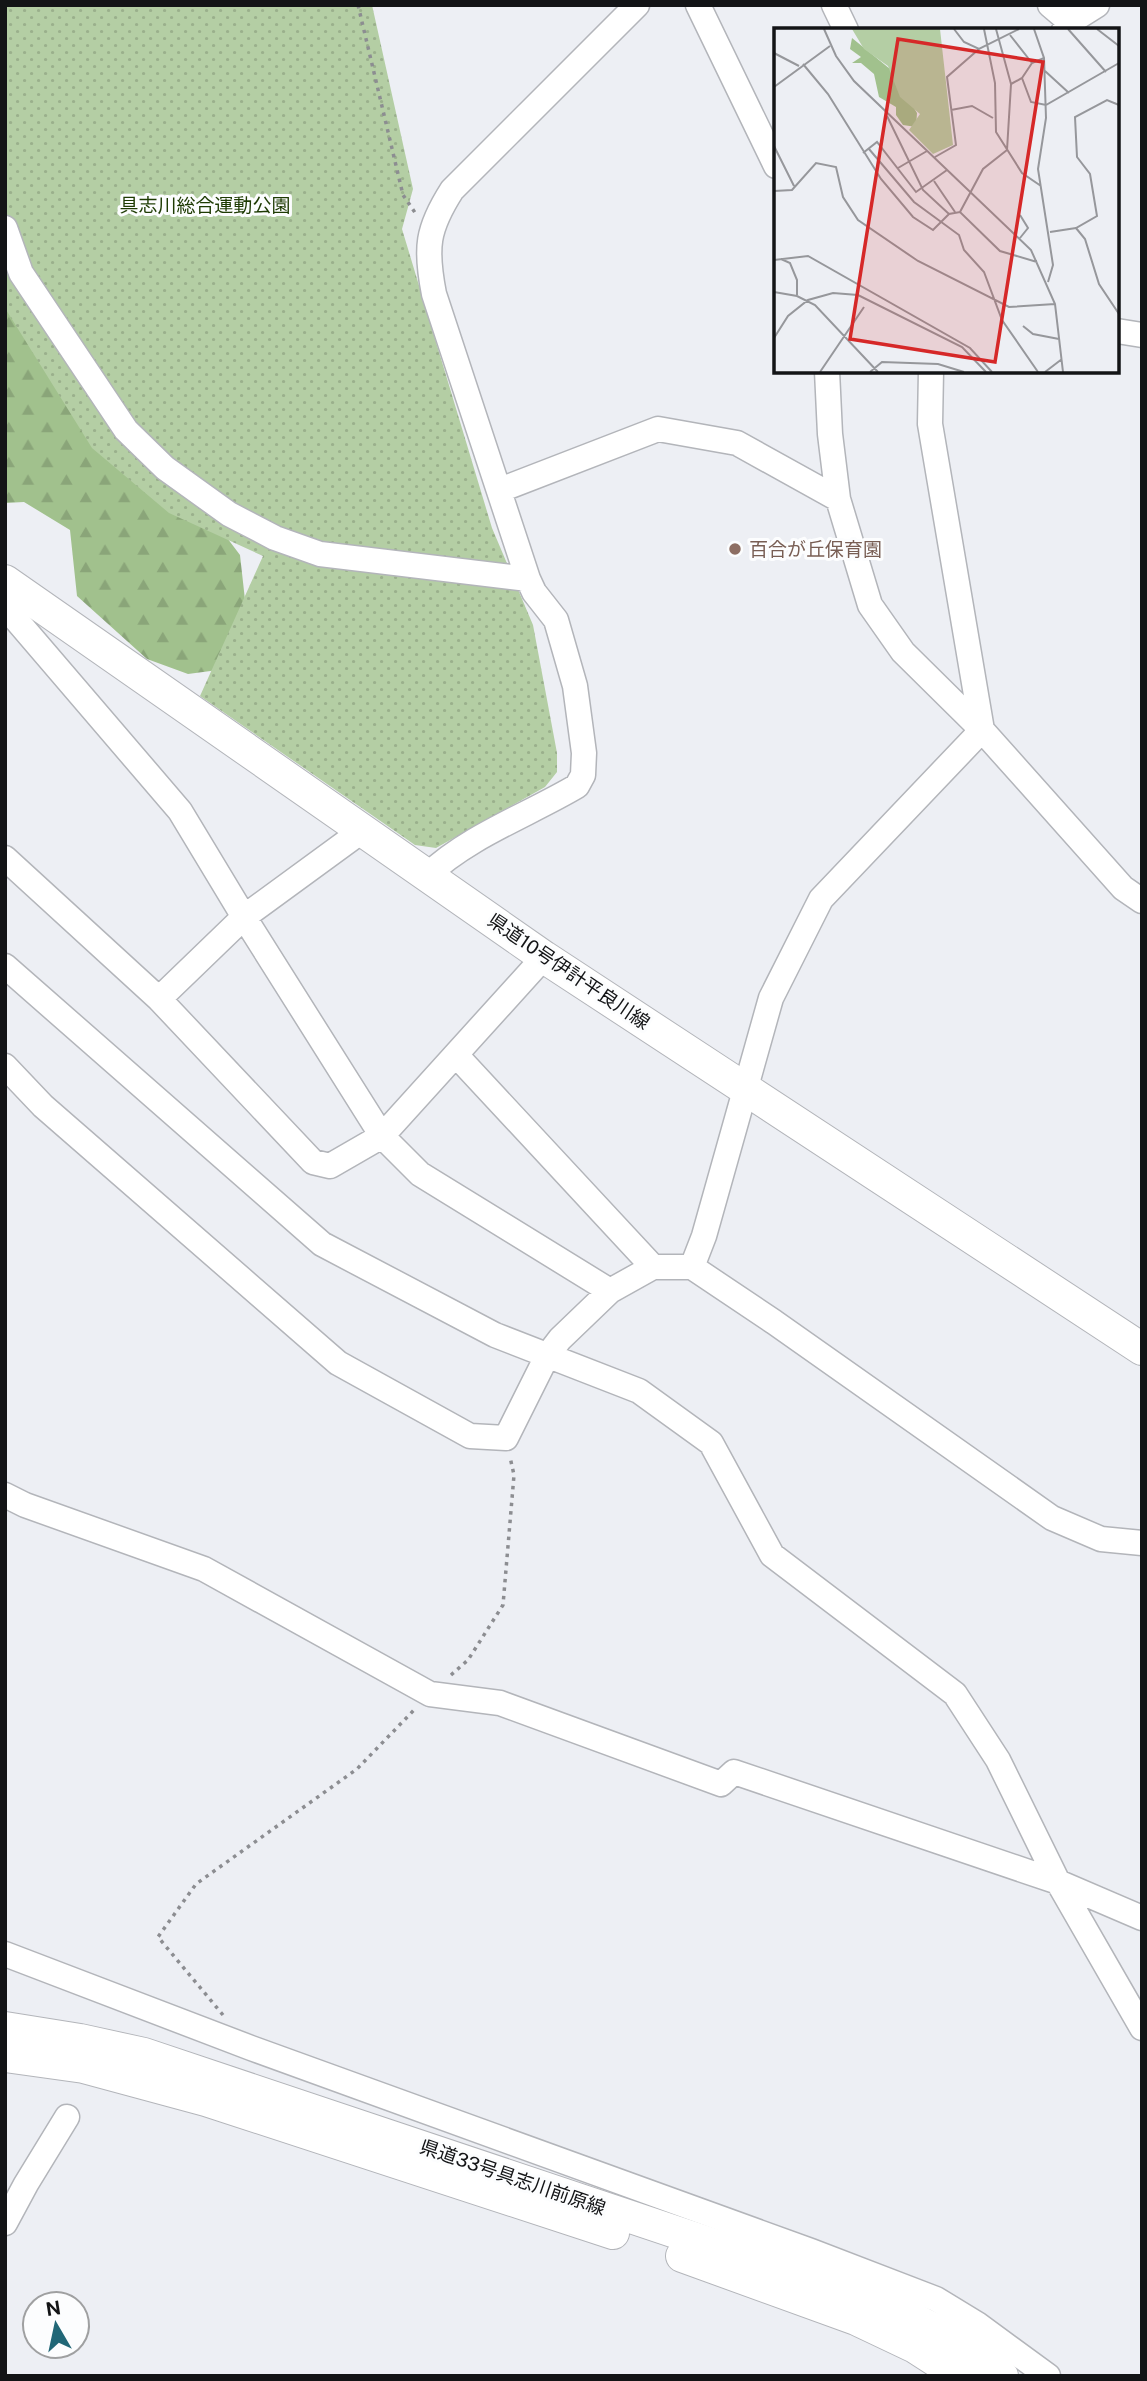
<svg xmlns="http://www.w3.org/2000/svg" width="1147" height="2381" font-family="'Public Sans','Noto Sans JP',sans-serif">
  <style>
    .forest { fill: url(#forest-firs) }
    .park { fill: url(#park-dots) }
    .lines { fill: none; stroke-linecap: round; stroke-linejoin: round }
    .minor-casing { stroke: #b3b5ba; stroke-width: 27 }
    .major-casing { stroke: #b3b5ba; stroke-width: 34 }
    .path { stroke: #8c8d91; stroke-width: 3.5; stroke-dasharray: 3.5 5; stroke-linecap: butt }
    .minor { stroke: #fff; stroke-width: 24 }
    .major { stroke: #fff; stroke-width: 32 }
    .education-dot { fill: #8d6e63; stroke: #fcfdfe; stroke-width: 2.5 }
    .labels { text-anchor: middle; stroke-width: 6; stroke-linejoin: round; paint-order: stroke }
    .park-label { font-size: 19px; fill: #1e3b03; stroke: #fcfdfe }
    .education-label { font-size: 19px; fill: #785e54; stroke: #fcfdfe; text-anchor: start }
    .street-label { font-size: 19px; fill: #131416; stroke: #fcfdfe }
    .inset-road { fill: none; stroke: #96979b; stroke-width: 2 }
    .view { fill: #d62828; fill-opacity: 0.15; stroke: #d62828; stroke-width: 3.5 }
    .inset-edge { fill: none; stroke: #131416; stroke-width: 3.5 }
  </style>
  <defs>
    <pattern id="forest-firs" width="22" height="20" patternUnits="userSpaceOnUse" patternTransform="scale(1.75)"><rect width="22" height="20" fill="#a1c18d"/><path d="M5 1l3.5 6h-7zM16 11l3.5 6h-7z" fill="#8aa579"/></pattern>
    <pattern id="park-dots" width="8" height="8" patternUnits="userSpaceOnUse" patternTransform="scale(1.75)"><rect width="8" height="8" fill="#b4cea4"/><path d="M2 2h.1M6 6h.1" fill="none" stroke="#9ab08c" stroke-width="1.8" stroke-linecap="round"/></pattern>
  </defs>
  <rect width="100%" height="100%" fill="#edeff4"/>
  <path class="forest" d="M5,290l210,232 25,33 8,72 -15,41 -45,6 -41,-15 -70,-63 -7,-66 -46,-28 -19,1z"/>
  <path class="park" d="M5,5h367l41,184 -11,40 90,299 41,97 24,128v19l-12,15 -109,61 -21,-3 -215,-149 63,-140 -94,-43 -77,-65 -87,-140z"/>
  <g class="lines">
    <g class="minor-casing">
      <path id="minor" d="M698,5l78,161
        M834,5l12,25
        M1050,5l20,17
        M1064,30l6,-8 27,-17
        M5,228l16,45 105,157 39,38 64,46 46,24 45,16 208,25
        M1117,331l25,4
        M827,371l3,63 8,65 32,106 33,47 79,78 141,158 19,13
        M931,371l-1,53 52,306
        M500,490l158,-61 79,14 101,56
        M16,588l-9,21 173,202 64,106 138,219 38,38 190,117
        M5,858l154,141 154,163 17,4 52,-30 162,-179
        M428,875c39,-38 102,-61 149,-89l6,-11 1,-22 -9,-67 -19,-66 -22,-28 -6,-13 -94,-285c-9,-46 -7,-65 18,-104l185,-185
        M5,966l317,278 173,91 144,56 72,52 61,112 183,139 43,66 60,122 84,146
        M159,999l85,-82 119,-87
        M456,1055l197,212
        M5,1066l38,40 295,257 132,73 36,2 41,-82 13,-17 50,-48 43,-24h39l82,55 278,196 49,21 41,4
        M692,1267l12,-31 67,-238 50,-99 161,-169
        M5,1495l20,10 179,64 226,125 70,9 221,81 13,-12 324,110 84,36
        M5,1954l246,94 560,203 125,48 41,25 71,52
        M5,2223l21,-39 41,-67"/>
    </g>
    <g class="major-casing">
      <path id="major" d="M5,581l539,376 598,392
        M5,2028l75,12 64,14 675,226c65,25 130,49 183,96
        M5,2056l79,11 122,33 407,133
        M682,2256l174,63 59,28 45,29"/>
    </g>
    <path class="path" d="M358,5l45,190 13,19
      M451,1675l17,-15 35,-55 11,-130 -4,-18
      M223,2015l-65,-78 38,-53 161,-115 58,-60"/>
    <use href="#minor" class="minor"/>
    <use href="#major" class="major"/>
  </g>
  <circle class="education-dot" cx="735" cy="549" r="7"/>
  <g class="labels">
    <g class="park-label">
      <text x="205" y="212">具志川総合運動公園</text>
    </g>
    <g class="education-label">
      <text x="749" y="556">百合が丘保育園</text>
    </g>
    <g class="street-label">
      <text transform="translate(569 971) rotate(34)" y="7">県道10号伊計平良川線</text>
      <text transform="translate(513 2177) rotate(19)" y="7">県道33号具志川前原線</text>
    </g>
  </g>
  <g transform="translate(774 28)">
    <rect width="345" height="345" fill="#edeff4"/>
    <path d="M78,10l38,31 27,44 -1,14 -13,-2 -7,-10v-8l-17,-10 -5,-23 -13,-11h-9l9,-6 -11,-8z" fill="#a1c18d"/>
    <path d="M78,1h88l13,116 -20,9 -24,-24 11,-16 -20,-17 -12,-31 -24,-17z" fill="#b4cea4"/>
    <path class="inset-road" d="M50,1l12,27 18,25 177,169 24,54 8,68M180,1l10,13 15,7 40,-20M210,1l11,54 1,49 26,41 19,13M222,1l15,55 -4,66M260,1l10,29 2,60 -8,51 15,96 -5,17M294,1l38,43M323,1l22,17M236,7l22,28M0,25l25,13M29,36l25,30 53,85 32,38 20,13 16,-16 11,-2 40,39 37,11M271,43l24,22M248,50l9,24 15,3 73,-42M237,56l11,-6 10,-15 12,-5M0,59l56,-41M177,82l21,-4 21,12M113,88l36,74 26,24M0,118l20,40M95,121l45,53 45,33 5,15 20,22 18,48 36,52M89,125l14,-11 39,50 31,-22M161,129l21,-12 -9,-68 32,-28M124,140l29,-17M160,153l21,31M0,163l18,-1 24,-27 20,4 7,30 15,23 60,41 91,46 46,-3M186,184l23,-43 24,-19M246,187l8,13 -8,10M302,200l9,11 14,45 20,30M276,204l26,-4 21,-12 -7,-42 -13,-17 -2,-40 32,-17 12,5M7,231l9,4 7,17v15M0,232l34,-4 162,92 22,24M0,264l23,4 18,9 63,67M249,298l10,8 26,5M0,310l14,-22 20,-16 25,-7 25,2 104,52 24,25M46,344l44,-65M96,344l12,-10 56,2 26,8M271,344l17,-13"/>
    <path class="view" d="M124,11l145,23 -48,300 -145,-23z"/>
    <rect width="345" height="345" class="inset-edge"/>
  </g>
  <rect width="1147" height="2381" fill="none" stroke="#131416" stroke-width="14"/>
  <g transform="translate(56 2325) rotate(351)"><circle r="33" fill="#fcfdfe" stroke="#9fa0a1" stroke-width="2"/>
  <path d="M0-5L12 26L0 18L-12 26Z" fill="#216777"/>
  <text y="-10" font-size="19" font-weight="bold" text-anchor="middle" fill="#131416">N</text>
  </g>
</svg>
